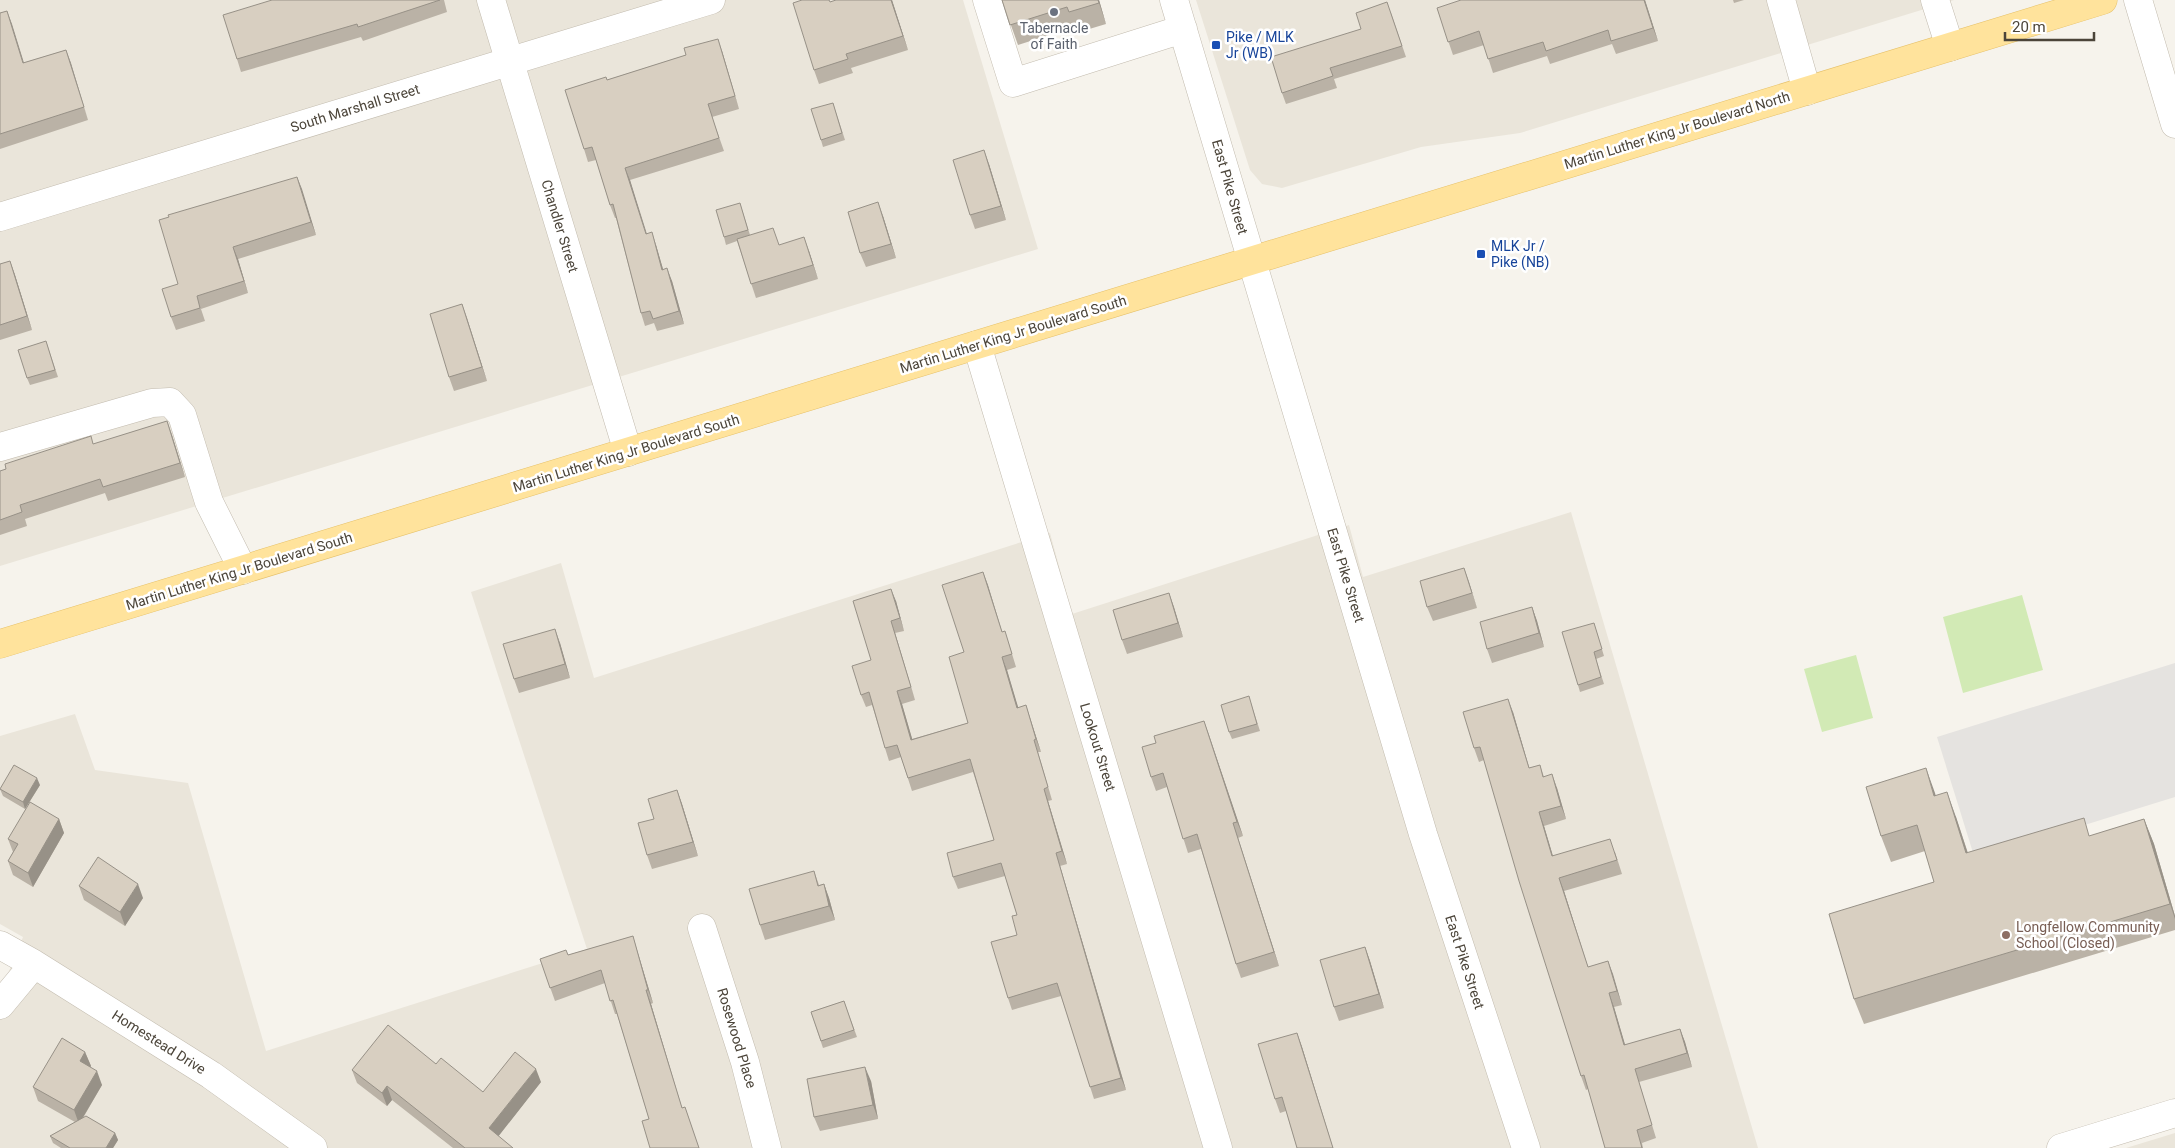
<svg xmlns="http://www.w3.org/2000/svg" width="2175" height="1148" font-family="Roboto,sans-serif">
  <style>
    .residential { fill: #eae5da }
    .green { fill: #d2eab5 }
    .parking { fill: #e5e3e0 }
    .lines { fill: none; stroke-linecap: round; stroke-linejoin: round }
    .minor-casing { stroke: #c2bbae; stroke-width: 29 }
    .major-casing { stroke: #e6c16a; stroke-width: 29 }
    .minor { stroke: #fff; stroke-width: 28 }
    .major { stroke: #ffe39c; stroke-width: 28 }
    .wall { fill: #bab2a6 }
    .shaded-wall { fill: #979187 }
    .building { fill: #d8cfc1; stroke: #979187 }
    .worship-dot { fill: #6b7280; stroke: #fff; stroke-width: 2 }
    .transit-dot { fill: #1a4fb4; stroke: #fff; stroke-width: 2 }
    .education-dot { fill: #8d6e63; stroke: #fff; stroke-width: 2 }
    .labels { text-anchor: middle; stroke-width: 5; stroke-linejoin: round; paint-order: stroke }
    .worship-label { font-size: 14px; fill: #5b616d; stroke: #fff }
    .transit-label { font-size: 14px; fill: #164399; stroke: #fff; text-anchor: start }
    .street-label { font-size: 14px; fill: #4b4439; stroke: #fff }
    .education-label { font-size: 14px; fill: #785e54; stroke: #fff; text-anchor: start }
  </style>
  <rect width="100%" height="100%" fill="#f6f3ec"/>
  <path class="residential" d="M0,0h963l75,249 -1038,317z
    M1196,0h758l-434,133 -99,14 -139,41 -20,-4 -12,-14z
    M1571,512l187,636h-1758v-155l23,-56 -23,-13v-188l75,-22 20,56 93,13 78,268 321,-102 -116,-357 90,-29 33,115 456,-145 22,81 277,-89 14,52z
    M2175,1133v15h-49l36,-11z"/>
  <path class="green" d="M2022,595l21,75 -80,23 -20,-76z
    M1856,655l17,63 -51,14 -18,-63z"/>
  <path class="parking" d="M2175,663v134l-200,62 -38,-122z"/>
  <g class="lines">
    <g class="minor-casing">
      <path id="minor" d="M491,0l137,452
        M987,0l26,83 170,-54
        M1174,0l249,834 103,314
        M1781,0l26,91
        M1935,0l15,47
        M2138,0l37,124
        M0,217l711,-217
        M977,345l241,803
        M0,447l152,-44 18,-1 12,13 27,87 34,68
        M702,928l43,134 22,86
        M0,945l34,19 177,111 102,73
        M0,1005l34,-41
        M2061,1148l114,-35"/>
    </g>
    <g class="major-casing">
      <path id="major" d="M0,644l2103,-644"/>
    </g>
    <use href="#minor" class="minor"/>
    <use href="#major" class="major"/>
  </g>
  <path class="wall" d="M272,0h172l3,12 -84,29 -2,-4 -120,35 -4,-13z
    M892,0l16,50 -57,18 2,5 -34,11 -5,-14 16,-68z
    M1002,0h97l7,24 -30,9 -2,-6 -56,18z
    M1645,0l13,41 -42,13 -4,-10 -62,20 -3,-8 -54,17 -9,-28 -31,10 -16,-47z
    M1733,0h11l-10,3z
    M7,11l16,52 43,-13 22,70 -88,29v-136z
    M1391,13l15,44 -72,22 3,9 -51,16 -4,-11 79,-64z
    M722,51l17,58 -27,8 12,34 -94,29 16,54 10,11 7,24 9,12 12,43 -27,7 -3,-8 -9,3 -4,-13 -25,-95h-1l-5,-13 -14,-45 -8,2 -4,-13 23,-69 79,-25z
    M833,103l12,37 -22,7 -2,-7z
    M989,164l17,56 -31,9 -5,-14z
    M297,177l19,58 -78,24 10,34 -47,16 4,12 -29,9 -5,-13 7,-33z
    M740,203l10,32 30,10 29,6 9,28 -62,19 -19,-57 -11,4 -2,-8z
    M883,216l13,42 -30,9 -6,-14z
    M10,261l5,14 17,55 -32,10v-76z
    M462,304l25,77 -33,10 -5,-14z
    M46,341l12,36 -28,8 -3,-7z
    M167,421l18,56 -77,24 -3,-8 -80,26 2,7 -27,9v-64l94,-27z
    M1464,568l13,40 -44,13 -6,-14z
    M983,572l19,60 7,12 7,23 -9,3 11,38 8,-3 15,47h-3l14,48 -4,1 19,63 -7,2 66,224 -32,9 -33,-103 -49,14 -4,-12 9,-63v-20l-12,-39 -47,13 -5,-12 41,-37 -21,-68 -61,19 -11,-34 -12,4 -4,-13 -13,-43 -6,2 -5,-12 10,-35 25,-59 8,30 -9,2 20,67 -13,4 10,35 56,-16 -4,-71z
    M1169,593l14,44 -56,17 -5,-14z
    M1532,607l5,14 7,26 -52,16 -5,-14z
    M1594,623l10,33 -8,3 8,25 -24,8 -2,-7z
    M560,643l10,35 -51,15 -5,-14z
    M1251,703l9,28 -28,8 -3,-7z
    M1513,712l16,56 11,-3 4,12 13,11 9,31 -22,7 9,30 62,-4 7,22 -58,17 24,76 20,-6 14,44 -8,2 11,38 55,-16 5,13 7,25 -53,15 17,56 -14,5 1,5h-38l-17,-59 -2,1 -5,-14 -97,-316 -5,2 -5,-14z
    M1204,721l39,115 -5,2 41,128 -38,12 -5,-14 -35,-115 -13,4 -21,-66 -11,4 -5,-14 5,-34z
    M40,785l-15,24 -22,-13 -3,-7z
    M677,790l5,14 16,52 -46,13 -5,-14z
    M1936,795l20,22 12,36 122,-17 54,-17 10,25 21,72v14l-311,94 -10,-25 80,-117 -9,-31 -34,11 -10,-26z
    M59,819l5,14 -31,54 -20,-12 -5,-14 5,-9 -5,-13z
    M814,871l5,14 5,-1 5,14 6,22 -70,20 -5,-15z
    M79,886l64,12 -18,28 -41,-26z
    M633,936l4,14 16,53 -2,1 31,104 3,-1 14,41h-49l-1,-29 -32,-105h-2l-10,-31 -50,18 -15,-42 28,-4z
    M1365,947l5,14 14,47 -45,13 -5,-14z
    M844,1001l13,36 -34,11 -12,-36z
    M1297,1033l5,14 31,101h-36l-11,-37 -6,2 -5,-14z
    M85,1052l6,14 -1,1 12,18 -19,33 32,15 3,7 -5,8h-52l-8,-5 -3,-7 25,-14 -37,-21 -5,-14z
    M436,1064l47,28 58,-10 -43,54 15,12h-60l-61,-48 -5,6 -30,-23 -5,-13z
    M871,1081l7,38 -58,12 -6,-14z"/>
  <path class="shaded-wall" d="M891,0h1l16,50 -5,-14z
    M1098,0h1l7,24z
    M1644,0h1l13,41 -5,-13z
    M7,11l5,13 16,52 -5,-13z
    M718,39l4,12 17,58 -4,-13z
    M66,50l5,13 17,57 -4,-13z
    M984,150l5,14 17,56 -5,-14z
    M625,168l5,12 21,67 -5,-13z
    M297,177l5,12 14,46 -5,-13z
    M878,202l5,14 13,42 -5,-14z
    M652,232l4,13 11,38 -5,-13z
    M804,237l5,14 9,28 -5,-14z
    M233,247l5,12 10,34 -4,-12z
    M10,261l5,14 17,55 -5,-14z
    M667,268l5,13 12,43 -5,-13z
    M462,304l5,14 20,63 -5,-14z
    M167,421l5,14 13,42 -5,-14z
    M1464,568l5,14 8,26 -5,-15z
    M983,572l5,13 18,60 -4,-13z
    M891,589l5,12 8,30 -4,-13z
    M1169,593l5,14 9,30 -5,-14z
    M1532,607l5,14 7,26 -5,-14z
    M891,621l4,12 20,67 -4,-13z
    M555,629l5,14 10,35 -5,-14z
    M1002,657l5,13 15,50 -5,-12z
    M897,691l5,13 14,48 -5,-12z
    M1508,699l5,13 20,69 -4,-13z
    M1026,705l4,13 11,34 -5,-13z
    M1204,721l5,14 34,101 -6,-14z
    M1926,768l9,25 8,28 -9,-25z
    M1552,774l5,14 9,31 -5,-13z
    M37,778l3,7 -15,24 -2,-7z
    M1044,789l4,12 19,63 -5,-13z
    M677,790l5,14 16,52 -5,-14z
    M1947,792l9,25 20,62 -10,-26z
    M1539,812l5,14 13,44 -5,-14z
    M59,819l5,14 -31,54 -5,-14z
    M2144,819l10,25 21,72v3l-5,-15z
    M1233,823l5,15 41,128 -5,-14z
    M1056,853l4,13 66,224 -5,-12z
    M1559,878l5,13 28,89 -4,-13z
    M138,884l5,14 -18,28 -5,-14z
    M824,884l5,14 6,22 -6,-14z
    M633,936l4,14 16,53 -5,-13z
    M1365,947l5,14 14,47 -5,-14z
    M1608,961l5,13 9,31 -5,-14z
    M646,990l5,14 35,118 -4,-14z
    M1609,993l5,14 15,51 -5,-13z
    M1680,1029l5,13 7,25 -5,-14z
    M1297,1033l5,14 31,101z
    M85,1052l6,14 -6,9 -5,-14z
    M865,1067l6,14 7,38 -5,-14z
    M536,1069l5,13 -47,60 -5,-14z
    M97,1071l5,14 -23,39 -5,-14z
    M387,1086l5,14 -5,6 -5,-13z
    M115,1133l3,7 -5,8h-7z"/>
  <path class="building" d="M272,0h168l-82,27 -1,-3 -120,35 -14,-44z
    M802,0h27l1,2 6,-2h55l12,36 -57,18 2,5 -34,11 -21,-67z
    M1002,0h96l1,3 -30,9 -2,-5 -57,18z
    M1461,0h183l9,28 -42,13 -3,-11 -62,21 -3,-9 -55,17 -9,-28 -31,11 -11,-34z
    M1387,2l15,44 -72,22 3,8 -51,17 -11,-36 90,-28 -5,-16z
    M7,11l16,52 43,-13 18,57 -84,27v-121z
    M718,39l17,57 -27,8 11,34 -94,30 21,66 6,-2 10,38 5,-2 12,43 -26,8 -3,-8 -9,2 -28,-109 -3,1 -18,-58 -8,2 -19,-59 41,-13 1,3 79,-25 -2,-7z
    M833,103l9,30 -21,7 -10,-31z
    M984,150l17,56 -31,9 -17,-55z
    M297,177l14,45 -78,25 11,34 -47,15 3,12 -29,9 -9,-28 16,-5 -19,-64 10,-3 -1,-2z
    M878,202l13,42 -31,9 -12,-41z
    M740,203l8,27 -24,7 -8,-27z
    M773,228l6,17 25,-8 9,28 -62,19 -14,-45z
    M10,261l17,55 -27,9v-61z
    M462,304l20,63 -33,10 -19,-63z
    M46,341l9,29 -28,8 -9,-28z
    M167,421l13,42 -77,24 -3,-8 -80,26 2,7 -22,8v-49l6,-2 -1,-5 86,-28 2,8z
    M1464,568l8,25 -45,14 -7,-26z
    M983,572l19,60 3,-1 7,23 -10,3 15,51 9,-3 10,34 -2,1 14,47 -4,2 18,62 -6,2 65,225 -31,9 -33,-104 -49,15 -17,-56 26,-7 -5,-19 5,-1 -16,-52 -48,14 -6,-24 47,-13 -24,-81 -62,19 -11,-33 -12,3 -16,-56 -8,3 -9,-29 19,-6 -18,-59 38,-12 9,29 -9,3 20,66 -14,4 14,49 57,-17 -19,-66 15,-5 -22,-67z
    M1169,593l9,30 -56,17 -9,-30z
    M1532,607l7,26 -52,16 -7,-27z
    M1594,623l8,26 -8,3 7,25 -23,8 -16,-53z
    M555,629l10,35 -51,15 -11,-35z
    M1249,696l8,28 -28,8 -8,-27z
    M1508,699l21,69 11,-3 3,12 9,-3 9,32 -22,6 13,44 58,-17 7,21 -58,18 29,89 20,-6 9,30 -8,2 15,52 56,-16 7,24 -52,16 17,56 -15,5 5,18h-37l-21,-73 -3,1 -62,-195 -39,-134 -6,1 -11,-36z
    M1204,721l33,101 -4,1 41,129 -38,12 -39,-130 -14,5 -20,-66 -12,4 -9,-30 14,-4 -2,-7z
    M14,765l23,13 -14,24 -23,-13z
    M1926,768l8,28 13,-4 19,61 118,-35 5,18 55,-17 26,85 -316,95 -25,-85 105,-32 -17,-57 -36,11 -15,-49z
    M677,790l16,52 -46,13 -9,-32 16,-4 -6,-20z
    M30,802l29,17 -31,54 -20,-12 10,-17 -10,-5z
    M98,857l40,27 -18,28 -41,-26z
    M814,871l4,15 6,-2 5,22 -69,19 -11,-36z
    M633,936l15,54h-2l36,118 3,-1 14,41h-49l-8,-27 7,-2 -36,-119 -3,1 -9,-31 -51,18 -10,-29 26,-9 2,5z
    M1365,947l14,47 -45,13 -14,-47z
    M844,1001l10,29 -33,11 -10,-29z
    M388,1025l48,39 5,-6 42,34 32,-40 21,17 -47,59 24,20h-48l-78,-62 -5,7 -30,-23z
    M1297,1033l36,115h-36l-15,-51 -7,2 -17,-55z
    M62,1038l23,14 -5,9 17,10 -23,39 -41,-23z
    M865,1067l8,38 -59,12 -7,-38z
    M86,1116l29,17 -9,15h-36l-20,-12z"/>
  <circle class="worship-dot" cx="1054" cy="12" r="5"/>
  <g class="transit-dot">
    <rect x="1211" y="40" width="10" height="10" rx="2.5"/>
    <rect x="1476" y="249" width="10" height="10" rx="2.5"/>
  </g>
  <circle class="education-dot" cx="2006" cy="935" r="5"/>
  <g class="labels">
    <g class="worship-label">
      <text x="1054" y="33">Tabernacle<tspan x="1054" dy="16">of Faith</tspan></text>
    </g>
    <g class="transit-label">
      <text x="1226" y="42">Pike / MLK<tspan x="1226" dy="16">Jr (WB)</tspan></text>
      <text x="1491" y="251">MLK Jr /<tspan x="1491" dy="16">Pike (NB)</tspan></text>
    </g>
    <g class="street-label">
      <text transform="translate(355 108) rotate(-17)" y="5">South Marshall Street</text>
      <text transform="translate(1677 130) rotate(-17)" y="5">Martin Luther King Jr Boulevard North</text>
      <text transform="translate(1230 187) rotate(74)" y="5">East Pike Street</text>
      <text transform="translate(560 226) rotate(73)" y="5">Chandler Street</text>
      <text transform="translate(1013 334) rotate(-17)" y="5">Martin Luther King Jr Boulevard South</text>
      <text transform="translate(626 453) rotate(-17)" y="5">Martin Luther King Jr Boulevard South</text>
      <text transform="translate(239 571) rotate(-17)" y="5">Martin Luther King Jr Boulevard South</text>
      <text transform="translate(1346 575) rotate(73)" y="5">East Pike Street</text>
      <text transform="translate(1098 747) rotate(73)" y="5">Lookout Street</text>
      <text transform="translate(1465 962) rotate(72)" y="5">East Pike Street</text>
      <text transform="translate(737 1038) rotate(73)" y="5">Rosewood Place</text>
      <text transform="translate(159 1042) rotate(32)" y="5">Homestead Drive</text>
    </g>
    <g class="education-label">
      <text x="2016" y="932">Longfellow Community<tspan x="2016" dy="16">School (Closed)</tspan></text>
    </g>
  </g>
  <path d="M2005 32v8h89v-8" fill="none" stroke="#4b4439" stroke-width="2.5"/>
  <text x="2012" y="32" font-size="15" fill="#4b4439" stroke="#ffffff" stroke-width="4" paint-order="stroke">20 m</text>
</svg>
